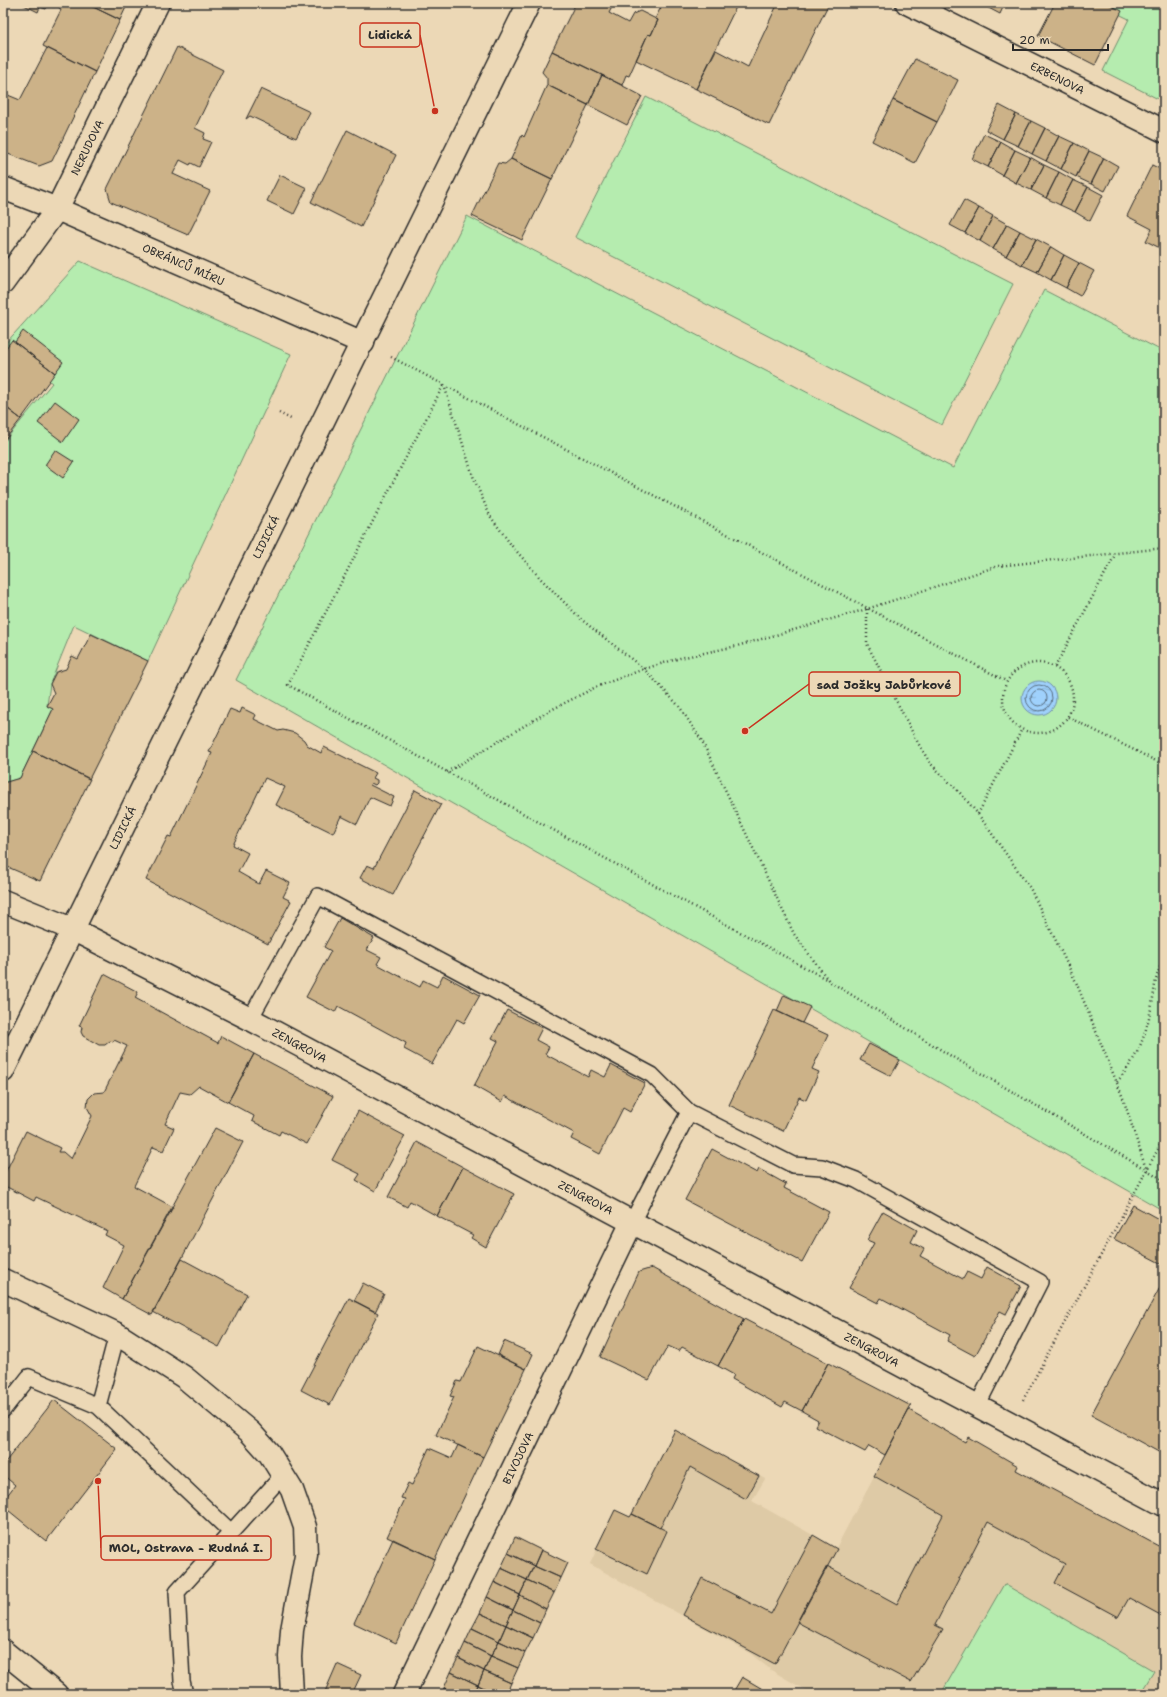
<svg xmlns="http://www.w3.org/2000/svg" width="1167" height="1697" font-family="'Shantell Sans',sans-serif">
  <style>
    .built { fill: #decaa6 }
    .green { fill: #b5ecaf; stroke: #708c6d }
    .water { fill: url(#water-ripples); stroke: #718fa8 }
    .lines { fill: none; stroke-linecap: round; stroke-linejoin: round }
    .shore { stroke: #596d7f; stroke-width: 1 }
    .building { fill: #ccb288; stroke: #2b2b2b }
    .lane-casing { stroke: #2b2b2b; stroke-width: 18 }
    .street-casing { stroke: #2b2b2b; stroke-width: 25 }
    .primary-casing { stroke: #2b2b2b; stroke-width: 25 }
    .path { stroke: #2b2b2b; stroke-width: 2.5; stroke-dasharray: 1 3; stroke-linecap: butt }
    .lane { stroke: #ecd8b6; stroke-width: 15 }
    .street { stroke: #ecd8b6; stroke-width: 22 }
    .primary { stroke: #ecd8b6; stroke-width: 22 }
    .labels { text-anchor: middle; stroke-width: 3; stroke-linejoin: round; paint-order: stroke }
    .street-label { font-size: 11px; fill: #2b2b2b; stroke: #ecd8b6 }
    .leader { fill: none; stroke: #c8321e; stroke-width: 1.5 }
    .callout-dot { fill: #c8321e; stroke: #ecd8b6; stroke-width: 1.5 }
    .callout { fill: #ecd8b6; stroke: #c8321e; stroke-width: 1.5 }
    .callout-label { font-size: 12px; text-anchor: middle; font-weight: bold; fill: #2b2b2b }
  </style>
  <defs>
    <pattern id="water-ripples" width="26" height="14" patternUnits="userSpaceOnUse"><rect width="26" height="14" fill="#9fd1fc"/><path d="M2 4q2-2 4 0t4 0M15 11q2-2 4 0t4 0" fill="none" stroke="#89b4d8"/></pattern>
  </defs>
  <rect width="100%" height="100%" fill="#ecd8b6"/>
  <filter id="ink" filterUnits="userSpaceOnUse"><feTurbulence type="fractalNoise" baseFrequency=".025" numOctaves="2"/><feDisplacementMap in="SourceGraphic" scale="8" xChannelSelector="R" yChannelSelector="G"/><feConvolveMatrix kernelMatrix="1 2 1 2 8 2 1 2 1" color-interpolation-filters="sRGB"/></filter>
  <g filter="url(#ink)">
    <path class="built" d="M909,1410l56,31 3,-4 50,29 -2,4 148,79v145h-352l-41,-24 -20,-16 -161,-90 25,-54 15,7 45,-87 90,49 -13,22 84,47z"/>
    <path class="green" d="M1096,3h68v99l-61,-31 26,-52z
      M646,97l367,187 -71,141 -367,-188z
      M467,216l486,252 91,-178 120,62v859l-928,-531z
      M80,261l211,93 -143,307 -74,-36 -24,59 -3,22 6,3 -33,69 -17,5v-340l49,-60 -48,-38z
      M1004,1584l150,87 -14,23h-199z"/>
    <path class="water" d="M1022 698a17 17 0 1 1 34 0a17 17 0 1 1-34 0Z"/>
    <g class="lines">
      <path class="shore" d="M1026 698a13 13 0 1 1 26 0a13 13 0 1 1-26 0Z
        M1031 698a8 8 0 1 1 16 0a8 8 0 1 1-16 0Z"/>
    </g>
    <path class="building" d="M20,3h65l35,17 -25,52 -52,-26 18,-36 -3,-4 -2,-2 -2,3 -6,-3 -2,5 -6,-2 -2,5z
      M85,3h43l-8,17z
      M576,3h38l-5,10 19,10 5,-9 7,-3 18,9 -7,15 -3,-1 -19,42 -3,-1 -4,10 -70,-34z
      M663,3h75l-42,86 -60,-29 12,-26 3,1 7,-15 -3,-1z
      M778,3h51l-60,122 -73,-36 20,-39 32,17z
      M979,3h26l-5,11z
      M1055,3h51l16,8 -27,54 -57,-29z
      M177,47l46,23 -28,58 10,5 -2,6 8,3 -12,25 -8,-4 -1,2 -10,-5 -7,14 37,17 -22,44 -77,-33 -4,-13z
      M47,48l48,24 -43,89 -13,5 -36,-14v-59l17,7z
      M552,51l50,24 -14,30 -41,-20v-7l-5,-6z
      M915,59l43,21 -21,42 -44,-22z
      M602,75l40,21 -15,29 -39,-20z
      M547,85l41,20 -36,74 -41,-20 11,-24 2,2z
      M261,89l49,23 -14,26 -46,-22 -4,3z
      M893,100l44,22 -22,41 -43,-22z
      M999,105l17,9 -13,25 -17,-9z
      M1016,114l15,7 -13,25 -15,-7z
      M1031,121l14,7 -13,26 -14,-8z
      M1045,128l14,8 -13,25 -14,-7z
      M347,130l49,25 -35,72 -50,-25z
      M984,134l17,8 -13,25 -16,-8z
      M1059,136l15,7 -13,26 -15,-8z
      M1001,142l14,8 -13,25 -14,-8z
      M1074,143l15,8 -13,26 -15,-8z
      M1015,150l15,7 -14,26 -14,-8z
      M1089,151l15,7 -13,26 -15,-7z
      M1030,157l14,8 -13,25 -15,-7z
      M1104,158l14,8 -13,25 -14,-7z
      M511,159l41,20 -30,61 -50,-24 26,-53 7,1z
      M1044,165l15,7 -13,26 -15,-8z
      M1152,165l12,6v79l-18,-9 6,-12 -25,-13z
      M1059,172l14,8 -13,25 -14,-7z
      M280,175l27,13 -13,26 -27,-13z
      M1073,180l15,7 -13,25 -15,-7z
      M1088,187l15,8 -13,26 -15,-9z
      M964,200l15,8 -14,25 -15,-8z
      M979,208l14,8 -13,25 -15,-8z
      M993,216l14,8 -14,25 -13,-8z
      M1007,224l13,7 -14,25 -13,-7z
      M1020,231l16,8 -14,26 -16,-9z
      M1036,239l15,8 -14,25 -15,-7z
      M1051,247l13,8 -13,25 -14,-8z
      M1064,255l15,8 -13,25 -15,-8z
      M1079,263l15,8 -14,25 -14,-8z
      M23,331l40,31 -8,11 -40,-31z
      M12,340l43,33 -34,46 -18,-14v-53z
      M55,401l24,18 -16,23 -25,-19z
      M3,405l18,14 -18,23z
      M55,450l19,12 -11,16 -18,-13z
      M91,634l57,27 -59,118 -56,-28 20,-42 -6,-3 7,-13 -4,-9 6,-12 10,-3 6,-13 6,3z
      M242,708l14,7 -2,4 24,12 5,-1 12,3 9,7 3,5 14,8 3,-6 52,26 -3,5 4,2v3l-2,2 -4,-2 -1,2 24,12 -4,9 -20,-9 -13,27 -16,-8 -8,17 -57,-28 9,-18 -20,-9 -32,67 15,8 -10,19 21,12 7,-13 24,12 -7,14 8,4 -23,43 -122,-64 22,-44 3,1 41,-84 -3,-1 21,-43 10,4z
      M33,751l57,28 -50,102 -37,-16v-82l17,-5z
      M415,790l26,14 -48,91 -33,-17 7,-13 7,3z
      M340,918l34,20 -7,12 14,7 -4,7 43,23 3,-7 14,7 6,-12 37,20 -16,28 -7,-4 -25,45 -28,-15 2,-6 -68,-37 -3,6 -29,-15 25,-46 -7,-4z
      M104,974l34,18 -3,6 83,45 3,-7 33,18 -26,48 -29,-16 -9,8 -10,-2 -15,32 9,4 -11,23 -10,-4 -19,39 39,21 -51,92 -19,-11 21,-43 -19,-10 2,-4 -71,-34 -2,4 -31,-16v-8l23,-46 34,17 -2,4h5l8,7 21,-43 -5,-9 1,-8 6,-6 10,-1 23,-46 -13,-6 -1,2 -3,-1 -5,4h-6l-16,-9 -2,-4 1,-5 -3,-1z
      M784,995l26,12 -8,16 -25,-12z
      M507,1010l35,18 -6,12 13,7 -4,7 43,23 3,-7 14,7 6,-12 34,18 -15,29 -7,-4 -23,46 -29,-15 3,-6 -69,-37 -3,6 -28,-16 24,-45 -6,-3z
      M774,1010l54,25 -16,34 7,3 -13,28 -7,-3 -16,34 -54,-26z
      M869,1044l31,16 -9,16 -31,-16z
      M254,1054l79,42 -26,48 -26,-13 -2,4 -27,-14 2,-5 -26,-14z
      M358,1111l47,25 -30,55 -19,-11 4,-6 -28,-14z
      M215,1128l28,14 -91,173 -30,-16z
      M417,1142l46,25 -26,49 -27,-15 -3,6 -19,-10z
      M712,1149l45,24 2,-4 27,15 -2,4 45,24 -27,50 -117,-62z
      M463,1167l51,27 -28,53 -15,-9 2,-3 -36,-19z
      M1133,1205l31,17v43l-50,-26z
      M883,1211l34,19 -6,12 13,7 -4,7 43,23 4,-7 14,7 6,-12 34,19 -15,28 -6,-3 -25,45 -28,-15 3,-6 -69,-37 -3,5 -29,-15 25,-45 -7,-3z
      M182,1259l65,35 -28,53 -66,-35z
      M652,1268l92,51 -26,47 -36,-19 -3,4 -11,-5 -19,34 -49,-23 39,-85z
      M1164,1280v175l-73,-40z
      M363,1283l21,11 -9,18 -21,-11z
      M349,1298l29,15 -48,92 -29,-15z
      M744,1319l84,44 -26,48 -17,-9 -3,5 -50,-28 2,-4 -16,-9z
      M504,1341l29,13 -7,15 -28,-14z
      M478,1346l48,23 -43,88 -47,-22 18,-38 -4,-1 7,-15 4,1z
      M828,1363l83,43 -26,49 -16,-9 -4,6 -50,-26 3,-6 -16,-9z
      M54,1400l63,49 -71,92 -43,-35v-5l12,-16 -12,-10v-10z
      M909,1410l56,32 3,-5 50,29 -2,4 148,79v68l-35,-19 -11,19 -63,-34 10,-19 -77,-42 -53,103 8,4 -32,53 -114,-60 30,-56 70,38 46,-89 -69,-39z
      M675,1430l84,46 -13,23 -56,-32 -30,61 -28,-14z
      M458,1445l25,12 -48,102 -48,-22 18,-38 -4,-1 7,-15 4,2 17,-37 23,10z
      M615,1510l15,7 2,-3 35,17 -20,43 -51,-25z
      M813,1535l24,14 -62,115 -92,-49 19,-37 69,36z
      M515,1537l26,13 -7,16 -26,-13z
      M393,1539l42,20 -39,84 -42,-20z
      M541,1550l27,13 -7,15 -27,-12z
      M508,1553l26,13 -7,14 -26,-12z
      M534,1566l27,12 -7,15 -27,-13z
      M501,1568l26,12 -7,15 -26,-13z
      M527,1580l27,13 -8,16 -26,-14z
      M494,1582l26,13 -7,15 -26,-13z
      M520,1595l26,14 -6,14 -27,-13z
      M487,1597l26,13 -7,15 -26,-12z
      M513,1610l27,13 -7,15 -27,-13z
      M480,1613l26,12 -7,16 -27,-13z
      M506,1625l27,13 -8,15 -26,-12z
      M472,1628l27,13 -8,15 -26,-13z
      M499,1641l26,12 -7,15 -27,-12z
      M465,1643l26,13 -7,15 -26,-13z
      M491,1656l27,12 -7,15 -27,-12z
      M458,1658l26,13 -6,14 -27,-13z
      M337,1664l24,11 -9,19h-28z
      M484,1671l27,12 -5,11h-10l-18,-9z
      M451,1672l27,13 -4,9h-18l-12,-6z
      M742,1677l29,17h-39z
      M478,1685l18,9h-22z
      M444,1688l12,6h-15z"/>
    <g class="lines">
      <g class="lane-casing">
        <path id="lane" d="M250,1019l68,-123 334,179 37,37 104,53 29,2 34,13 184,102 -62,122
          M632,1222l57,-110
          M117,1334l-19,72 133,126
          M3,1410l26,-33 69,29
          M185,1694l-3,-13 -5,-89 107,-118"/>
      </g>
      <g class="street-casing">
        <g id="street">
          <path id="s1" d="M907,3l257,128"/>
          <path id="s2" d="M3,188l54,21 306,134"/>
          <path id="s3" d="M3,283l54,-74 101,-206"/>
          <path id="s4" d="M3,901l69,28 178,90 914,486"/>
          <path id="s5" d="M3,1071l526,-1068"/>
          <path d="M3,1280l114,54 67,43 66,55 19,21 23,37 13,37 1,28 -14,75 -2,27 2,37"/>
          <path id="s6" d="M404,1694l228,-472"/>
        </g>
      </g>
      <g class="primary-casing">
        <path id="primary" d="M3,1651l53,43"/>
      </g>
      <path class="path" d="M391,357l615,324
        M444,385l30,94 16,37 22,30 28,32 42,42 62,49 35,37 23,35 92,193 35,47 122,75 213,124
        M443,386l-155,299 538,294
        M279,413l14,7
        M867,609v35l51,99 12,20 32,32 16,19 52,74 46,94 47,116 23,71
        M1003 698a35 35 0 1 1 70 0a35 35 0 1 1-70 0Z
        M1055,667l60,-112
        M1068,717l96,48
        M447,772l102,-61 47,-24 48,-18 36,-11 57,-12 130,-37 131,-43 166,-18
        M978,814l44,-85
        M1117,1082c22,-27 28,-44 35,-78 3,-17 3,-29 12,-45
        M1023,1400l141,-262"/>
      <use href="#lane" class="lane"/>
      <use href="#street" class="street"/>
      <use href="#primary" class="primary"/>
    </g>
  </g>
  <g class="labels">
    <g class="street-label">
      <text dy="4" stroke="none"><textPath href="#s1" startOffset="168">ERBENOVA</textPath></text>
      <text dy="4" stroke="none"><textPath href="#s3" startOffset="160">NERUDOVA</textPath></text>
      <text dy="4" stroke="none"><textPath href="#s2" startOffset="196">OBRÁNCŮ MÍRU</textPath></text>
      <text dy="4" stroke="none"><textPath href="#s5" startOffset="595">LIDICKÁ</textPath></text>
      <text dy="4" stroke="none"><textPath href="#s5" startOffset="271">LIDICKÁ</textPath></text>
      <text dy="4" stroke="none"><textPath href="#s4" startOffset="330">ZENGROVA</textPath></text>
      <text dy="4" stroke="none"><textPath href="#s4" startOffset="654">ZENGROVA</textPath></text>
      <text dy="4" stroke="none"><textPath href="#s4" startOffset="978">ZENGROVA</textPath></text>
      <text dy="4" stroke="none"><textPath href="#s6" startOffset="262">BIVOJOVA</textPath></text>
    </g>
  </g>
  <path class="leader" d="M435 111L420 35M745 731L809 684M98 1481L101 1548"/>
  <g class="callout-dot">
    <circle cx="435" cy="111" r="4"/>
    <circle cx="745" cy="731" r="4"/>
    <circle cx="98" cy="1481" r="4"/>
  </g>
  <g class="callout">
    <rect x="360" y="23" width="60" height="24" rx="4"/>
    <rect x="809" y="672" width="151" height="24" rx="4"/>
    <rect x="101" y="1536" width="170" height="24" rx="4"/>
  </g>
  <g class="callout-label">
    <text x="390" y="39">Lidická</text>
    <text x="884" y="689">sad Jožky Jabůrkové</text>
    <text x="186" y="1552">MOL, Ostrava - Rudná I.</text>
  </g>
  <rect width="1167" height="1697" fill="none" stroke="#ecd8b6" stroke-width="16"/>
  <rect x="8" y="8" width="1151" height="1681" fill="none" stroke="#2b2b2b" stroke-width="1.5" filter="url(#ink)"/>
  <path d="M1013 44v6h95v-6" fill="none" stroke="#2b2b2b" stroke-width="2"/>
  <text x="1019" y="44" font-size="12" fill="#2b2b2b" stroke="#ecd8b6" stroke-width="3" paint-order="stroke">20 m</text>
</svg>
